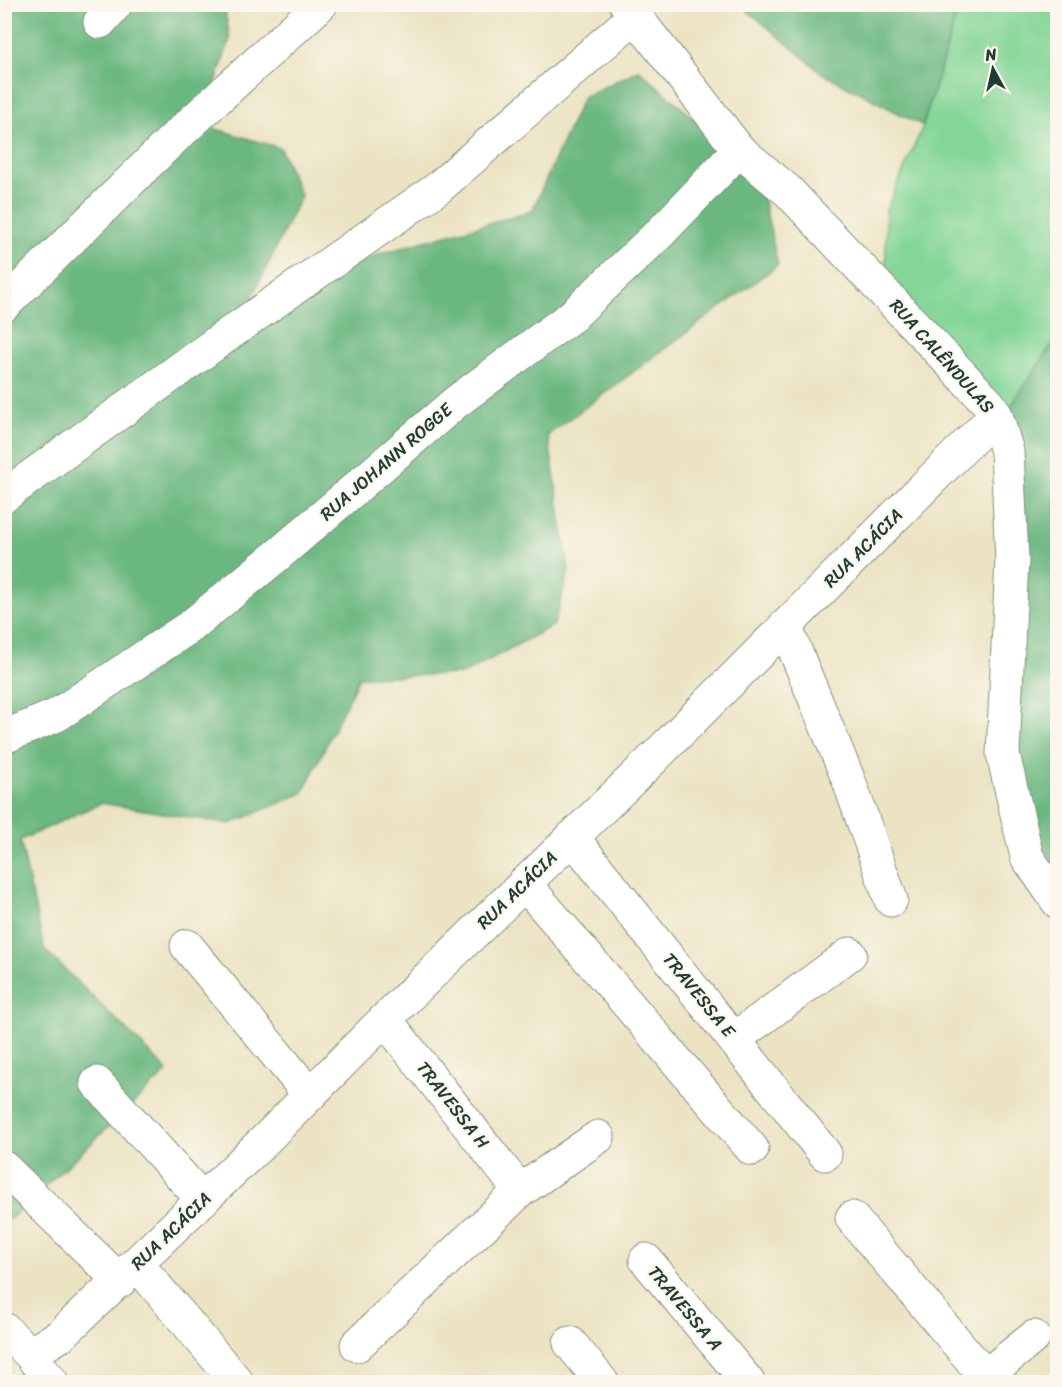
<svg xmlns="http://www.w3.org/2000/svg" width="1062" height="1387" font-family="Sriracha,sans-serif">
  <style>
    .green { fill: #84d697; stroke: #528a66; stroke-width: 1.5 }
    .forest { fill: #6bb780; stroke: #457a5a; stroke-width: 1.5 }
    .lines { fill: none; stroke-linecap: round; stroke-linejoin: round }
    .minor-casing { stroke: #85907b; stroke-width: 35 }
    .minor { stroke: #fff; stroke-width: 33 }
    .labels { text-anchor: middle; stroke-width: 4.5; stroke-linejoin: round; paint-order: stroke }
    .street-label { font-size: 18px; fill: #1f3d34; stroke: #fbf7ec }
  </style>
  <rect width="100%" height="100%" fill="#fbf7ec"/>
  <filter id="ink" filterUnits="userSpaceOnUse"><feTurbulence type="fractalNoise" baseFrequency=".0167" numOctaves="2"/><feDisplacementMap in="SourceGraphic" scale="12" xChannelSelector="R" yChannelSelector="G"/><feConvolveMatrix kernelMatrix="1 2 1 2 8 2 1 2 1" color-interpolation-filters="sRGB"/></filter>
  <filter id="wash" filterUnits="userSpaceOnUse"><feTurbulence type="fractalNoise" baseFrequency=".008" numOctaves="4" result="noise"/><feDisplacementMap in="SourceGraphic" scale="24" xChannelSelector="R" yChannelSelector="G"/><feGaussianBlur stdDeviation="1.35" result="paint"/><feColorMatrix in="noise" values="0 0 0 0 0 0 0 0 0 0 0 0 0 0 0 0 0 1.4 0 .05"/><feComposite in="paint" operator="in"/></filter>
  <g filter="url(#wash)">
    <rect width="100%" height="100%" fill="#ebe3c2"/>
    <path class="green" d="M956,5h101v332l-59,89 -112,-139v-76l37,-85 35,-117z"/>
    <path class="forest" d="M5,5h219l6,34 -28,86 78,23 21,48 -59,122 137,-64 153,-43 51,-114 56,-27 119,105 20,90 -230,170 21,135 -15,55 -91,49 -104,3 -56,116 -73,31 -129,-21 -81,37 24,109 124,122 -163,153z
      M741,5h215l2,4 -35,117 -101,-53z
      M1057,337v530l-35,-46 -24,-395z"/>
  </g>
  <g filter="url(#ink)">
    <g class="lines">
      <g class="minor-casing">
        <path id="minor" d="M626,4l113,146 49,41 202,214 6,10 11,36 5,109 -9,194 24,103 31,45
          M100,22l16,-18
          M4,305l167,-164 150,-137
          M4,496l219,-158 215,-150 196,-171
          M785,626l64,155 42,119
          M4,737l53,-22 134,-89 88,-72 177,-152 116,-86 89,-84 78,-82
          M572,837l253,317
          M524,883l228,266
          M187,946l123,149
          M385,1019l135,172
          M734,1039l116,-85
          M97,1083l106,117
          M4,1168l116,113
          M852,1218l133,158
          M646,1260l102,122
          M137,1264l100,118
          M4,1329l26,25 22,28
          M570,1343l32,39
          M357,1345l163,-154 78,-54
          M30,1354l31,-19 202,-193 122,-123 266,-258 345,-346
          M978,1382l56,-45"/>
      </g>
      <use href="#minor" class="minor"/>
    </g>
  </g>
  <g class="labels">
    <g class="street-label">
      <text transform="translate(942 356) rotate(48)" y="6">RUA CALÊNDULAS</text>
      <text transform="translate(386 462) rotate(-41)" y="6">RUA JOHANN ROGGE</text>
      <text transform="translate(863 548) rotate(-45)" y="6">RUA ACÁCIA</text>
      <text transform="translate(517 890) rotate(-44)" y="6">RUA ACÁCIA</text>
      <text transform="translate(699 995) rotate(51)" y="6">TRAVESSA E</text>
      <text transform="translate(453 1105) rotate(52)" y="6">TRAVESSA H</text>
      <text transform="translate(171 1231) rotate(-44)" y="6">RUA ACÁCIA</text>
      <text transform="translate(685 1308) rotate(50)" y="6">TRAVESSA A</text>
    </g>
  </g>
  <rect width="1062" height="1387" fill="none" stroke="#fbf7ec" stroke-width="24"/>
  <g transform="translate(993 69) rotate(352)" stroke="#fbf7ec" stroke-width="4.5" paint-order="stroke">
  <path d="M0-4.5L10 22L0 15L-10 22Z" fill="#1f3d34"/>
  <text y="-9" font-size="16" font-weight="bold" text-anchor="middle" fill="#1f3d34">N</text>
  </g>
</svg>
